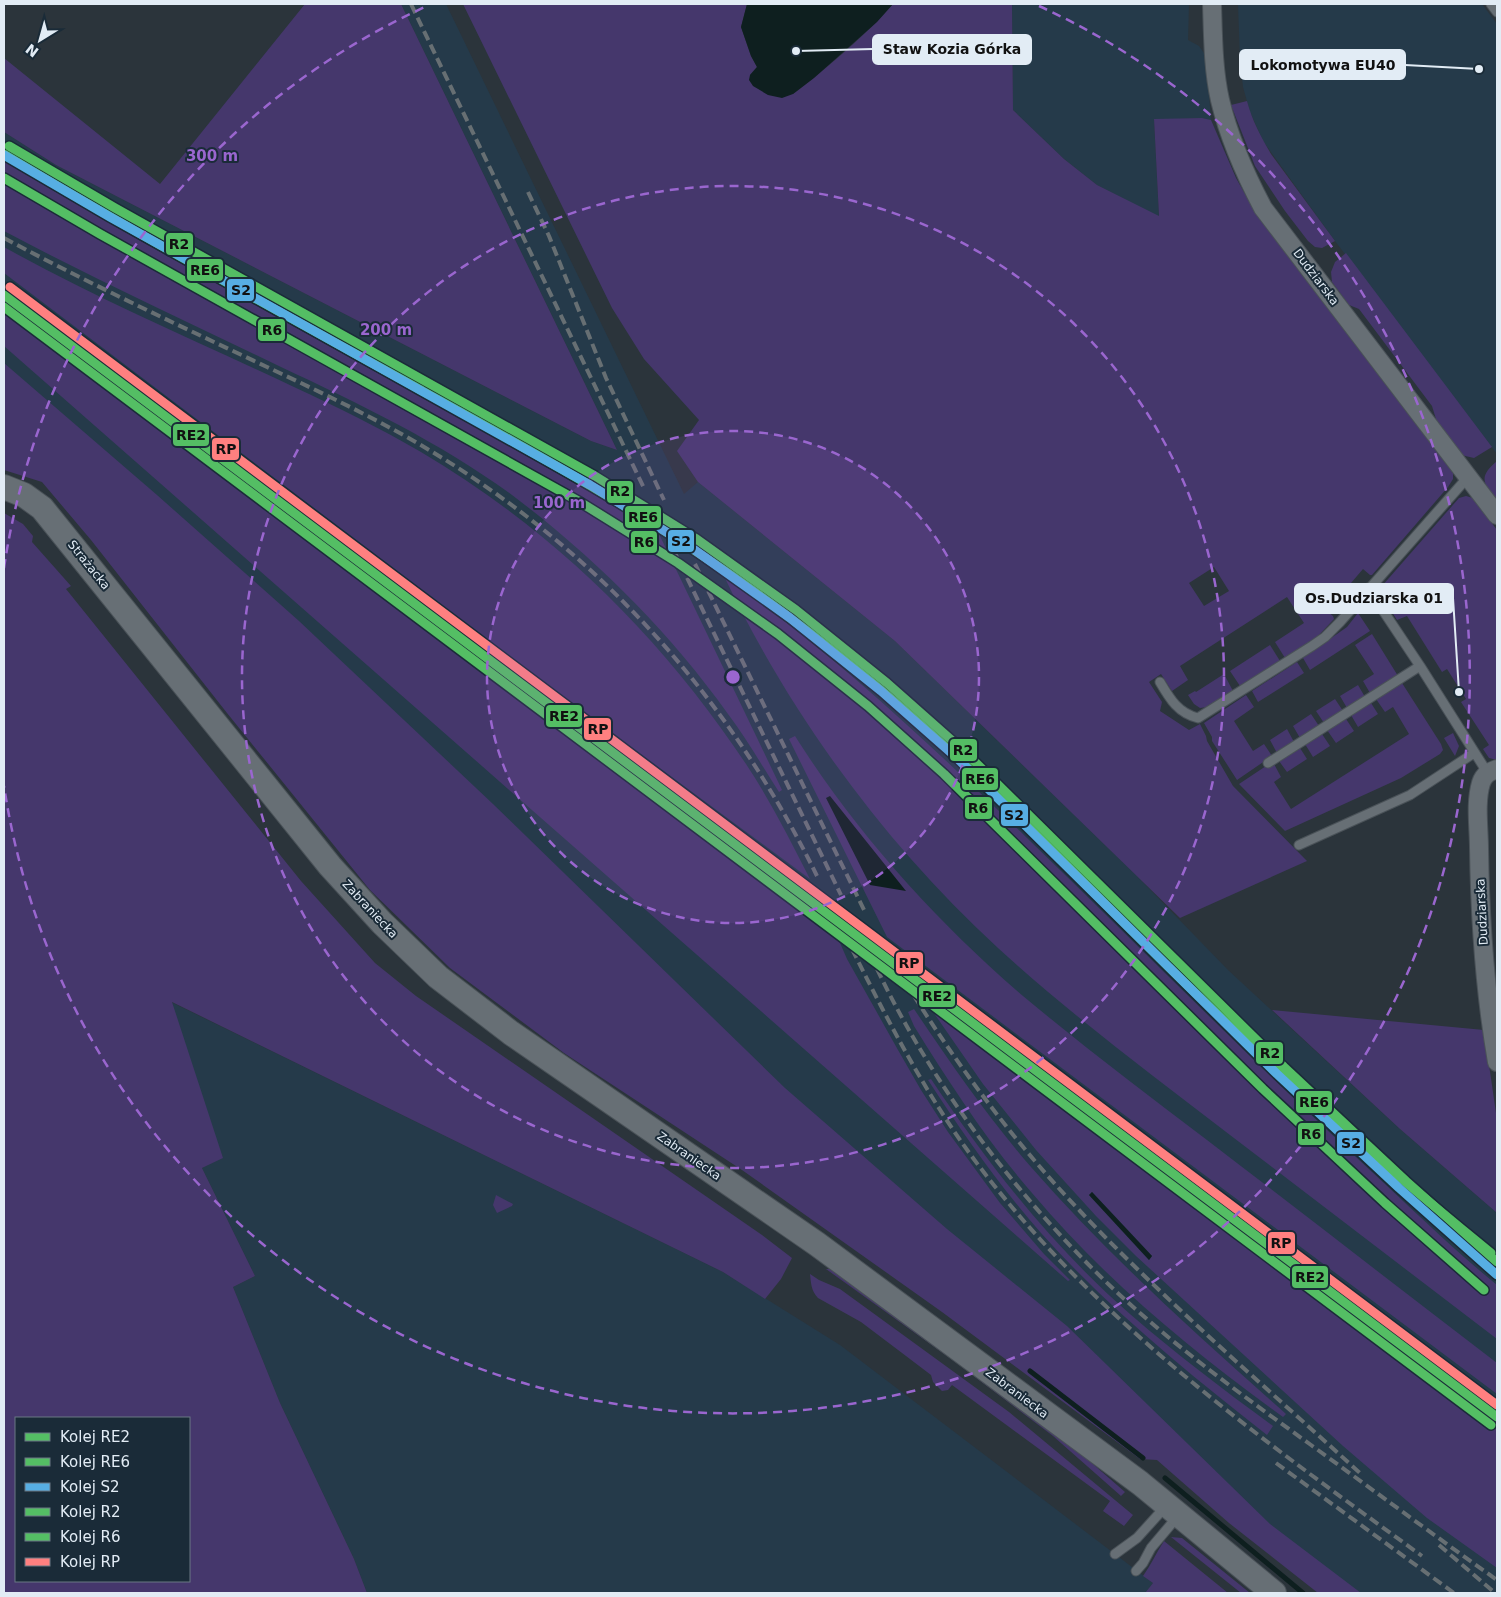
<svg xmlns="http://www.w3.org/2000/svg" width="1501" height="1597" font-family="'DejaVu Sans',sans-serif">
  <style>
    .built { fill: #253a4a }
    .green { fill: #45376c; fill-rule: evenodd }
    .water { fill: #0e1f1f }
    .lines { fill: none; stroke-linecap: round; stroke-linejoin: round }
    .stream { stroke: #0e1f1f; stroke-width: 5 }
    .lane-casing { stroke: #4a5258; stroke-width: 11 }
    .street-casing { stroke: #4a5258; stroke-width: 20 }
    .secondary-casing { stroke: #4a5258; stroke-width: 26 }
    .lane { stroke: #676f75; stroke-width: 9 }
    .street { stroke: #676f75; stroke-width: 18 }
    .secondary { stroke: #676f75; stroke-width: 24 }
    .rail { stroke: #676f73; stroke-width: 4; stroke-dasharray: 10 5; stroke-linecap: butt }
    .rail-1-casing { stroke: #1a2b38; stroke-width: 12 }
    .rail-2-casing { stroke: #1a2b38; stroke-width: 12 }
    .rail-3-casing { stroke: #1a2b38; stroke-width: 12 }
    .rail-4-casing { stroke: #1a2b38; stroke-width: 12 }
    .rail-5-casing { stroke: #1a2b38; stroke-width: 12 }
    .rail-6-casing { stroke: #1a2b38; stroke-width: 12 }
    .rail-1 { stroke: #54be64; stroke-width: 9 }
    .rail-2 { stroke: #54be64; stroke-width: 9 }
    .rail-3 { stroke: #57aee3; stroke-width: 9 }
    .rail-4 { stroke: #54be64; stroke-width: 9 }
    .rail-5 { stroke: #54be64; stroke-width: 9 }
    .rail-6 { stroke: #ff8080; stroke-width: 9 }
    .ring { fill: none; stroke: #9a66cf; stroke-width: 2.5; stroke-dasharray: 9 6 }
    .labels { text-anchor: middle; stroke-width: 4; stroke-linejoin: round; paint-order: stroke }
    .street-label { font-size: 12px; fill: #e2ecf5; stroke: #1a2b38 }
    .centre { fill: #9a66cf; stroke: #1a2b38; stroke-width: 2.5 }
    .ring-label { font-size: 15px; text-anchor: middle; font-weight: bold; fill: #9a66cf; stroke: #1a2b38; stroke-width: 4; stroke-linejoin: round; paint-order: stroke }
    .leader { fill: none; stroke: #e2ecf5; stroke-width: 2 }
    .callout-dot { fill: #e2ecf5; stroke: #1a2b38; stroke-width: 2 }
    .callout { fill: #e2ecf5; stroke: #e2ecf5; stroke-width: 2 }
    .callout-label { font-size: 14px; text-anchor: middle; font-weight: bold; fill: #111 }
    .line-badge { stroke: #1a2b38; stroke-width: 2 }
    .pale-badge-label { font-size: 14px; text-anchor: middle; font-weight: bold; fill: #111 }
  </style>
  <rect width="100%" height="100%" fill="#2b343b"/>
  <path class="built" d="M401,4h45l238,490 14,-12 197,159 240,233 93,96 172,159 97,84v380h-165l-1328,-1146v-315l52,33 535,276 26,9z
    M1012,4h177l-1,36 11,6 7,10 5,64 -10,-2 -47,2 5,97 -62,-32 -33,-26 -51,-49z
    M1238,4h244l15,20v430l-162,-213 -72,-100 -13,-29 -7,-25 -3,-27z
    M171,1002l552,270 117,73 313,238 -8,10h-778l-13,-34 -74,-156 -47,-116 22,-11 -53,-108 20,-10z"/>
  <path class="green" d="M305,4h96l216,446 -26,-9 -535,-276 -52,-33v-74l156,126z
    M463,4h284l-6,23 10,29 6,11 -7,8 43,19c35,-27 71,-57 100,-90h119l1,106 51,49 33,26 62,31 -5,-97 48,-1 9,2 25,58 22,39 195,256v6l-5,8 -76,88h-2l-7,-6 -36,42 6,5 1,3 -16,17 -33,22 -10,-16 29,-19 -17,-26 -107,69 8,14 -16,11 -11,-17 -12,8 13,20 -2,9 29,19 11,-6 6,12 1,5 26,45 74,75 -127,57 -285,-277 -197,-159 -21,-31 22,-31 -55,-61 -32,-51zM1214,567l15,24 -25,15 -15,-23z
    M1247,101c5,19 14,36 24,53l64,87 -13,7 -7,-1 -7,-6 -23,-30 -30,-45 -24,-61z
    M4,160l98,58 460,256 97,60 123,256 -3,2c-17,-26 -32,-53 -51,-78 -59,-83 -135,-158 -216,-219 -71,-52 -152,-91 -231,-128 -93,-45 -187,-88 -277,-136z
    M4,247c93,52 193,94 290,140 43,20 86,41 127,65 132,78 240,184 325,312 24,36 44,76 64,115l-244,-180 -562,-426z
    M1346,253l146,194 -18,11 -13,-3 -25,-36 -4,-13 -73,-97 -10,-4 -17,-23 -1,-10 4,-10z
    M4,305l830,624 13,30 51,91 23,40 27,42 52,71 44,51 26,26 -2,1 -1064,-935z
    M4,363l153,132 142,126 194,183 292,284 162,141 120,97 203,198 91,69h-43l-89,-70 -72,-63 -17,-1 -198,-147 -200,-142 -178,-117 -114,-85 -80,-78 -143,-177 -136,-173 -49,-58 -38,-12z
    M1497,461v40c-14,-18 -19,-24 0,-40z
    M1466,496l7,2 24,32v230l-8,-2 -6,-9 6,-4 -28,-43 5,-3 -19,-30 -5,3 -35,-56 -10,4 -17,-27 2,-7 77,-88z
    M4,513l19,11 10,12 -1,6 39,44 -5,3 235,292 74,82 41,33 346,239 30,23 -11,21 -16,20 -42,-27 -551,-270 51,156 -21,10 53,108 -22,11 47,116 74,156 13,34h-363zM189,1418v163h-173v-163z
    M724,576c109,77 207,169 303,262 115,111 227,225 345,334 41,38 82,78 125,113v54c-89,-68 -178,-136 -267,-204 -79,-61 -159,-120 -232,-187 -113,-104 -208,-233 -274,-372z
    M1358,613l12,18 -60,39 -7,-12 44,-31z
    M1372,634l26,42 -28,17 -7,-12 11,-7 -19,-29z
    M1270,645l10,16 -40,25 -10,-15z
    M1297,662l7,11 -46,29 -6,-11z
    M1224,674l9,17 -26,16 -7,1 -6,-4 -6,-9 7,-4 1,1z
    M1402,683l39,61 2,6 -3,4 -39,24 -116,53 -46,-47 30,-20h5l7,13 -7,5 17,27 118,-75 -16,-27 -8,5 -9,-13z
    M1358,685l7,12 -18,11 -7,-12z
    M1246,695l8,12 -20,14 19,30 11,-7 8,12 -35,24 -25,-39v-4l-8,-14z
    M1335,699l8,12 -19,12 -8,-12z
    M1371,703l7,11 -20,13 -7,-12z
    M1311,714l8,12 -19,12 -7,-12z
    M1346,719l8,12 -18,12 -9,-13z
    M1287,729l7,13 -17,11 -7,-13z
    M1453,733l6,13 -4,10 -11,-18z
    M1322,734l8,12 -17,11 -8,-13z
    M795,736c62,98 141,185 228,260 60,50 122,97 184,144 97,74 193,149 290,223v31l-610,-457 -98,-198z
    M1300,748l7,11 -20,13 -8,-11z
    M920,993l354,266 223,164v145l-70,-50 -84,-72 -207,-190 -40,-40 -60,-66 -53,-66zM1092,1192l60,64 -3,4 -60,-65z
    M914,1009c37,55 73,107 117,158 78,89 167,169 255,247l-3,3c-91,-66 -178,-137 -251,-224 -45,-52 -82,-109 -118,-167l-6,-14z
    M1272,1010l212,20 13,90v93l-97,-84z
    M931,1079c57,85 121,167 199,235 46,40 94,76 143,112l-6,9c-79,-62 -159,-127 -226,-202 -42,-48 -78,-99 -113,-153z
    M1348,1128l67,59 82,66v13l-151,-136z
    M496,1195l17,9 -1,2 -15,7 -4,-8z
    M826,1269h8l221,162 70,61 -4,4 -68,-60 -99,-75z
    M810,1274l9,6 21,9 169,123 124,103 -9,11 -21,-15 7,-10 -158,-116 -4,5 -6,1 -9,-9 -2,-7 -25,-19 -45,-34 -43,-24c-7,-7 -7,-15 -8,-24z
    M1171,1537l11,1 68,55h-9z
    M1164,1541l64,52h-83l8,-10 -10,-7c8,-11 13,-23 21,-35z"/>
  <path class="water" d="M747,4h146l-16,18 -63,56 -21,16 -11,4 -14,-3 -15,-9 -4,-6 1,-5 7,-8 -6,-11 -10,-29z
    M830,796l76,95 -36,-6 -44,-87z
    M1092,1192l60,64 -3,4 -60,-65z"/>
  <g class="lines">
    <path class="stream" d="M1030,1371l113,87
      M1165,1478l138,115"/>
    <g class="lane-casing">
      <path id="lane" d="M1491,4l6,8
        M1368,588l52,78 67,106
        M1160,682c10,17 18,31 38,36l114,-72 13,-9 15,-15 128,-145
        M1268,763l152,-97
        M1299,845l111,-50 64,-42
        M1115,1554l22,-16 29,-32
        M1136,1571l7,-8 8,-15 27,-32"/>
    </g>
    <g class="street-casing">
      <path id="street" d="M1212,4c1,31 1,65 8,96 9,38 25,74 43,108l234,307
        M1497,769c-8,3 -13,5 -16,14 -6,20 -2,45 -2,65 1,72 6,144 18,214"/>
    </g>
    <g class="secondary-casing">
      <path id="secondary" d="M4,487l20,8 18,13 288,358 52,57 56,54 73,56 306,211 323,239 134,110"/>
    </g>
    <use href="#lane" class="lane"/>
    <use href="#street" class="street"/>
    <use href="#secondary" class="secondary"/>
    <path class="rail" d="M411,4l233,484
      M528,192l21,44 57,142 58,122
      M4,238c86,46 174,87 263,129 51,24 102,48 152,77 175,102 309,250 398,432
      M674,551l167,344
      M695,564l170,348
      M852,949c36,72 73,144 121,209 121,163 287,280 449,398
      M877,969c55,115 135,221 226,310 64,62 136,114 208,166 62,45 124,91 186,135
      M914,996c49,77 103,149 166,215 88,93 187,177 281,263
      M1276,1463l178,130
      M1439,1545l56,48"/>
    <g class="rail-1-casing">
      <path id="rail-1" d="M4,295l1493,1122"/>
    </g>
    <g class="rail-2-casing">
      <path id="rail-2" d="M4,154c136,82 276,158 415,235 125,69 251,138 366,225 62,46 122,96 179,150 74,70 145,145 219,217 98,95 201,185 308,272
        M4,307l1487,1118"/>
    </g>
    <g class="rail-3-casing">
      <path id="rail-3" d="M4,155l106,62 480,268 99,61 101,72 91,73 77,68 319,315 122,114 98,87"/>
    </g>
    <g class="rail-4-casing">
      <path id="rail-4" d="M9,146l106,62 480,268 100,62 101,72 91,73 78,69 319,315 122,114 91,81"/>
    </g>
    <g class="rail-5-casing">
      <path id="rail-5" d="M4,178l96,56 480,268 98,61 100,71 90,72 76,68 319,315 122,114 99,87"/>
    </g>
    <g class="rail-6-casing">
      <path id="rail-6" d="M10,287l1487,1118"/>
    </g>
    <use href="#rail-1" class="rail-1"/>
    <use href="#rail-2" class="rail-2"/>
    <use href="#rail-3" class="rail-3"/>
    <use href="#rail-4" class="rail-4"/>
    <use href="#rail-5" class="rail-5"/>
    <use href="#rail-6" class="rail-6"/>
  </g>
  <circle cx="733" cy="677" r="246" fill="#9a66cf" fill-opacity=".12"/>
  <g class="ring">
    <circle cx="733" cy="677" r="246"/>
    <circle cx="733" cy="677" r="491"/>
    <path d="M4 568A737 737 0 0 1 427 6M1039 6A737 737 0 1 1 4 786"/>
  </g>
  <g class="labels">
    <g class="street-label">
      <text transform="translate(1316 277) rotate(53)" y="4">Dudziarska</text>
      <text transform="translate(89 565) rotate(51)" y="4">Strażacka</text>
      <text transform="translate(370 909) rotate(47)" y="4">Zabraniecka</text>
      <text transform="translate(1482 912) rotate(-93)" y="4">Dudziarska</text>
      <text transform="translate(689 1156) rotate(35)" y="4">Zabraniecka</text>
      <text transform="translate(1017 1393) rotate(37)" y="4">Zabraniecka</text>
    </g>
  </g>
  <circle cx="733" cy="677" r="8" class="centre"/>
  <g class="ring-label">
    <text x="212" y="161">300 m</text>
    <text x="386" y="335">200 m</text>
    <text x="559" y="508">100 m</text>
  </g>
  <path class="leader" d="M796 51L873 49M1479 69L1405 65M1459 692L1453 598"/>
  <g class="callout-dot">
    <circle cx="796" cy="51" r="5"/>
    <circle cx="1479" cy="69" r="5"/>
    <circle cx="1459" cy="692" r="5"/>
  </g>
  <g class="callout">
    <rect x="873" y="35" width="158" height="29" rx="5"/>
    <rect x="1240" y="50" width="165" height="29" rx="5"/>
    <rect x="1295" y="584" width="158" height="29" rx="5"/>
  </g>
  <g class="callout-label">
    <text x="952" y="54">Staw Kozia Górka</text>
    <text x="1323" y="70">Lokomotywa EU40</text>
    <text x="1374" y="603">Os.Dudziarska 01</text>
  </g>
  <g class="line-badge">
    <rect x="165" y="232" width="29" height="24" rx="5" fill="#54be64"/>
    <rect x="186" y="258" width="38" height="24" rx="5" fill="#54be64"/>
    <rect x="226" y="278" width="29" height="24" rx="5" fill="#57aee3"/>
    <rect x="257" y="318" width="29" height="24" rx="5" fill="#54be64"/>
    <rect x="172" y="423" width="38" height="24" rx="5" fill="#54be64"/>
    <rect x="211" y="437" width="29" height="24" rx="5" fill="#ff8080"/>
    <rect x="606" y="480" width="28" height="24" rx="5" fill="#54be64"/>
    <rect x="624" y="505" width="38" height="24" rx="5" fill="#54be64"/>
    <rect x="667" y="529" width="28" height="24" rx="5" fill="#57aee3"/>
    <rect x="630" y="530" width="28" height="24" rx="5" fill="#54be64"/>
    <rect x="545" y="704" width="38" height="24" rx="5" fill="#54be64"/>
    <rect x="583" y="717" width="29" height="24" rx="5" fill="#ff8080"/>
    <rect x="949" y="738" width="29" height="24" rx="5" fill="#54be64"/>
    <rect x="961" y="767" width="38" height="24" rx="5" fill="#54be64"/>
    <rect x="964" y="796" width="29" height="24" rx="5" fill="#54be64"/>
    <rect x="1000" y="803" width="29" height="24" rx="5" fill="#57aee3"/>
    <rect x="895" y="951" width="29" height="24" rx="5" fill="#ff8080"/>
    <rect x="918" y="984" width="38" height="24" rx="5" fill="#54be64"/>
    <rect x="1255" y="1041" width="29" height="24" rx="5" fill="#54be64"/>
    <rect x="1295" y="1090" width="38" height="24" rx="5" fill="#54be64"/>
    <rect x="1297" y="1122" width="28" height="24" rx="5" fill="#54be64"/>
    <rect x="1336" y="1131" width="29" height="24" rx="5" fill="#57aee3"/>
    <rect x="1267" y="1231" width="29" height="24" rx="5" fill="#ff8080"/>
    <rect x="1291" y="1265" width="38" height="24" rx="5" fill="#54be64"/>
  </g>
  <g class="pale-badge-label">
    <text x="179" y="249">R2</text>
    <text x="205" y="275">RE6</text>
    <text x="241" y="295">S2</text>
    <text x="272" y="335">R6</text>
    <text x="191" y="440">RE2</text>
    <text x="226" y="454">RP</text>
    <text x="620" y="496">R2</text>
    <text x="643" y="522">RE6</text>
    <text x="681" y="546">S2</text>
    <text x="644" y="547">R6</text>
    <text x="564" y="721">RE2</text>
    <text x="598" y="734">RP</text>
    <text x="963" y="755">R2</text>
    <text x="980" y="784">RE6</text>
    <text x="978" y="813">R6</text>
    <text x="1014" y="820">S2</text>
    <text x="909" y="968">RP</text>
    <text x="937" y="1001">RE2</text>
    <text x="1270" y="1058">R2</text>
    <text x="1314" y="1107">RE6</text>
    <text x="1311" y="1139">R6</text>
    <text x="1351" y="1148">S2</text>
    <text x="1281" y="1248">RP</text>
    <text x="1310" y="1282">RE2</text>
  </g>
  <rect width="1501" height="1597" fill="none" stroke="#e2ecf5" stroke-width="10"/>
  <rect x="15" y="1417" width="175" height="165" fill="#1a2b38" stroke="#6a7884"/>
  <rect x="25" y="1433" width="25" height="8" fill="#54be64" stroke="#6a7884"/>
  <text x="60" y="1442" font-size="15" fill="#e2ecf5">Kolej RE2</text>
  <rect x="25" y="1458" width="25" height="8" fill="#54be64" stroke="#6a7884"/>
  <text x="60" y="1467" font-size="15" fill="#e2ecf5">Kolej RE6</text>
  <rect x="25" y="1483" width="25" height="8" fill="#57aee3" stroke="#6a7884"/>
  <text x="60" y="1492" font-size="15" fill="#e2ecf5">Kolej S2</text>
  <rect x="25" y="1508" width="25" height="8" fill="#54be64" stroke="#6a7884"/>
  <text x="60" y="1517" font-size="15" fill="#e2ecf5">Kolej R2</text>
  <rect x="25" y="1533" width="25" height="8" fill="#54be64" stroke="#6a7884"/>
  <text x="60" y="1542" font-size="15" fill="#e2ecf5">Kolej R6</text>
  <rect x="25" y="1558" width="25" height="8" fill="#ff8080" stroke="#6a7884"/>
  <text x="60" y="1567" font-size="15" fill="#e2ecf5">Kolej RP</text>
  <g transform="translate(40 40) rotate(217)" stroke="#1a2b38" stroke-width="4" paint-order="stroke">
  <path d="M0-4L9 19L0 12L-9 19Z" fill="#e2ecf5"/>
  <text y="-8" font-size="14" font-weight="bold" text-anchor="middle" fill="#e2ecf5">N</text>
  </g>
</svg>
